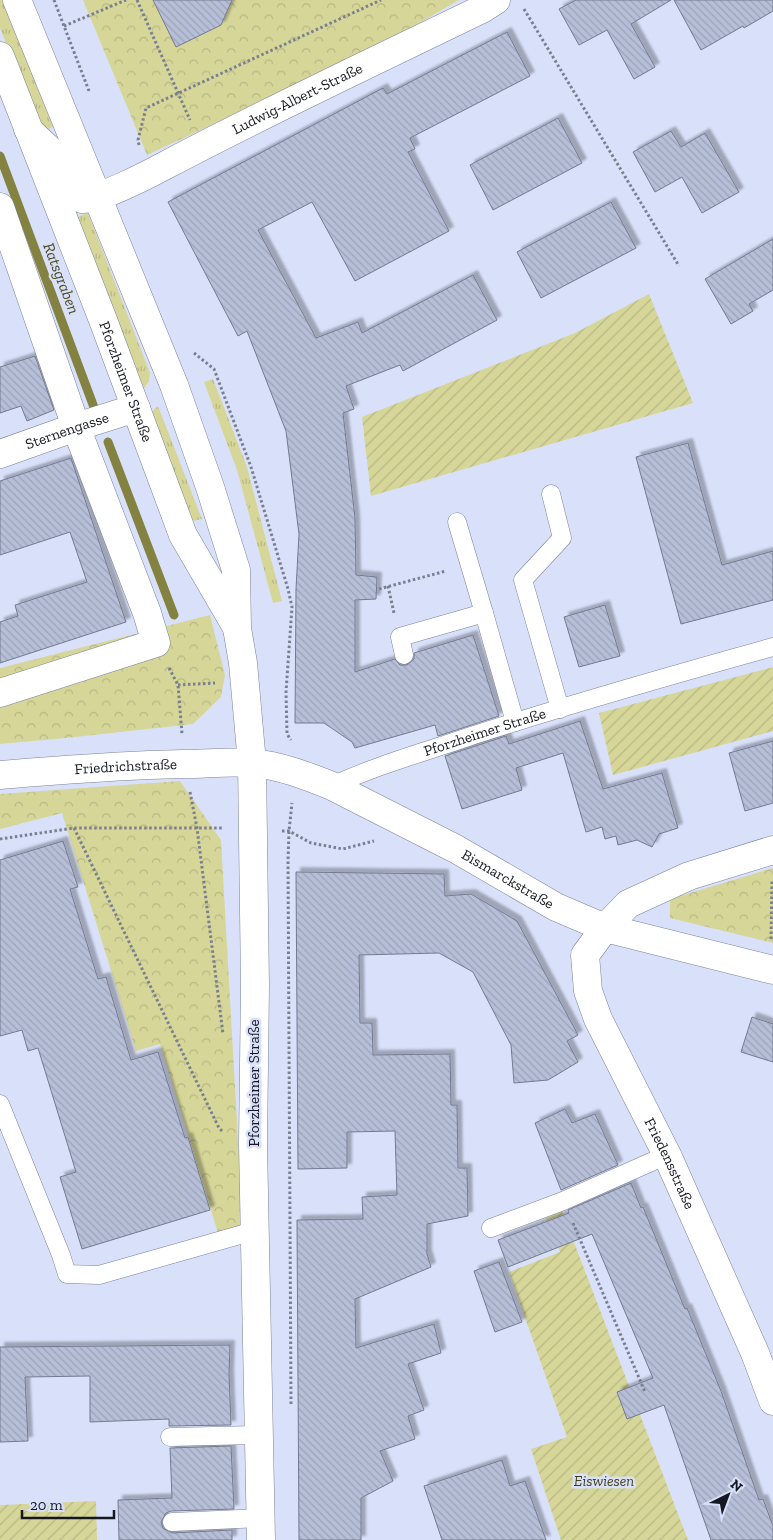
<svg xmlns="http://www.w3.org/2000/svg" width="773" height="1540" font-family="'Zilla Slab',serif">
  <style>
    .grass { fill: url(#grass-tufts) }
    .park { fill: url(#park-crowns) }
    .garden { fill: url(#garden-furrows) }
    .lines { fill: none; stroke-linecap: round; stroke-linejoin: round }
    .stream { stroke: #838241; stroke-width: 9 }
    .building { fill: url(#building-back-hatch); stroke: #737a91; filter: url(#shadow) }
    .service-casing { stroke: #7b8299; stroke-width: 19 }
    .minor-casing { stroke: #7b8299; stroke-width: 29 }
    .secondary-casing { stroke: #7b8299; stroke-width: 29 }
    .path { stroke: #7a7f90; stroke-width: 3; stroke-dasharray: 2.5 2.5; stroke-linecap: butt }
    .service { stroke: #fff; stroke-width: 18 }
    .minor { stroke: #fff; stroke-width: 28 }
    .secondary { stroke: #fff; stroke-width: 28 }
    .labels { text-anchor: middle; stroke-width: 5; stroke-linejoin: round; paint-order: stroke }
    .street-label { font-size: 15px; fill: #161821; stroke: #d9e1fa }
    .park-label { font-size: 15px; font-style: italic; fill: #3f3f15; stroke: #d9e1fa }
    .water-label { font-size: 16px; font-style: italic; fill: #4b4a21; stroke: #d9e1fa }
  </style>
  <defs>
    <pattern id="grass-tufts" width="24" height="20" patternUnits="userSpaceOnUse" patternTransform="scale(1.25)"><rect width="24" height="20" fill="#d6d699"/><path d="M3 7l-1-3M5 7V3M7 7l1-3M15 17l-1-3M17 17v-4M19 17l1-3" fill="none" stroke="#b7b784"/></pattern>
    <pattern id="park-crowns" width="20" height="18" patternUnits="userSpaceOnUse" patternTransform="scale(1.25)"><rect width="20" height="18" fill="#d6d699"/><path d="M2 6a3 3 0 1 1 6 0M12 15a3 3 0 1 1 6 0" fill="none" stroke="#b7b784"/></pattern>
    <pattern id="garden-furrows" width="10" height="10" patternUnits="userSpaceOnUse" patternTransform="scale(1.25)"><rect width="10" height="10" fill="#d6d699"/><path d="M-1 1l2-2M0 10L10 0M9 11l2-2" fill="none" stroke="#b7b784"/></pattern>
    <pattern id="building-back-hatch" width="6" height="6" patternUnits="userSpaceOnUse" patternTransform="scale(1.25)"><rect width="6" height="6" fill="#b6bfd7"/><path d="M-1 5l2 2M0 0l6 6M5-1l2 2" fill="none" stroke="#9ca3b8"/></pattern>
    <filter id="shadow"><feDropShadow dx="4.5" dy="-4.5" stdDeviation="1" flood-color="#0004"/></filter>
  </defs>
  <rect width="100%" height="100%" fill="#d9e1fa"/>
  <path class="grass" d="M0,0h4l49,127 -12,5 -41,-104z
    M88,213l62,160 -1,8 -8,12 -67,-175z
    M213,379l34,88 35,134 -9,2 -36,-133 -33,-88z
    M158,406l44,113 -13,3 -42,-106z"/>
  <path class="park" d="M83,0h376l-86,50 -226,105z
    M210,615l15,60 -4,22 -28,27 -127,14 -66,6v-76z
    M180,781l41,59 22,388 -25,5 -58,-189 -24,7 -74,-238 -62,16v-35z
    M773,868v75l-103,-25v-19z"/>
  <path class="garden" d="M649,294l44,109 -322,93 -9,-79 213,-84z
    M773,667v64l-160,44 -14,-62z
    M562,1211l126,329h-127l-30,-91 36,-12 -58,-165 51,-20 -14,-34z
    M96,1501l1,39h-97v-35z"/>
  <g class="lines">
    <path class="stream" d="M0,156l95,254
      M108,442l66,173"/>
  </g>
  <path class="building" d="M153,0h79l-11,25 -45,22z
    M576,0h95l-40,24 24,43 -21,12 -27,-49 -28,15 -20,-36z
    M674,0h99v11l-29,17 -1,-2 -42,24z
    M507,32l23,44 -120,62 5,11 -7,3 41,79 -94,50 -43,-79 -54,28 58,108 42,-16 4,11 111,-58 24,45 -94,51 -3,-6 -54,21 8,23 -11,4 12,105 1,57 21,2 -1,22 -21,1v72l40,-13 5,6h7l7,-6v-6l59,-18 26,81 -61,20 -3,-11 -80,23 -3,-6 -28,-19h-29l1,-134 3,-55 -13,-103 -39,-100 -9,5 -70,-134 215,-114 4,6z
    M558,118l24,45 -89,47 -23,-45z
    M671,131l10,16 24,-14 34,59 -37,21 -20,-36 -27,15 -22,-40z
    M611,202l25,46 -95,50 -24,-46z
    M773,239v51l-24,14 4,7 -22,13 -26,-45z
    M35,356l19,54 -27,11 -6,-15 -21,7v-46z
    M688,443l34,122 51,-14v49l-92,24 -45,-167z
    M71,458l55,164 -126,41v-41l18,-6 -3,-11 72,-23 -17,-50 -70,23v-74z
    M605,605l15,51 -41,11 -15,-50z
    M580,721l23,68 59,-16 16,55 -19,6 -7,13 -15,-7 -19,5 -2,-9 -11,3 -3,-12 -16,5 -23,-79 -47,15 6,22 -60,19 -17,-53 61,-20 3,8z
    M773,741v62l-28,8 -16,-58z
    M63,841l15,46 -8,2 28,90 8,-2 25,83 27,-8 27,86 3,-1 22,73 -128,39 -22,-72 16,-5 -38,-124 -10,3 -6,-21 -22,6v-176z
    M296,872l148,2 1,22 26,-2 46,27 61,114 -11,6 11,21 -30,18 -34,3 -3,-38 -38,-73 -34,-19 -80,2 1,68h12l1,32 77,-1 1,51h6l1,63h9l1,48 -41,8v30l4,13 -76,32 1,49 78,-24 7,29 -33,11 16,46 -16,6 7,23 -35,12 13,30 -32,17v42h-62l-2,-320 66,-1 -1,-22 35,-2 -2,-64 -48,1v36l-49,1z
    M752,1017l21,7v38l-32,-10z
    M565,1109l7,14 23,-9 23,51 -57,25 -26,-67z
    M631,1183l10,25 2,-1 42,102 2,-1 34,83 38,109 4,-1 10,27v14h-62l-47,-135 -37,14 -10,-27 36,-14 -61,-144 -84,33 -10,-27 71,-27 -1,-3z
    M499,1262l23,60 -27,10 -21,-61z
    M230,1345l-1,29 2,51 -62,1v-7l-79,3v-46l-65,1 3,64 -28,1v-95z
    M231,1446l3,63 -63,2 -5,2 -5,9 2,6 9,5 60,-3v10h-113l-1,-40 54,-2 -2,-50z
    M502,1460l8,26 15,-5 21,59h-104l-18,-54z"/>
  <g class="lines">
    <g class="service-casing">
      <g id="service">
        <path d="M551,494l11,44 -39,42 37,129"/>
        <path d="M457,522l27,91"/>
        <path d="M404,655l-4,-18 84,-24 31,109"/>
        <path id="s1" d="M332,786c45,-21 93,-34 139,-50 100,-32 201,-61 302,-89"/>
        <path d="M0,1104l61,151 6,19 32,1 155,-44"/>
        <path d="M491,1228l72,-27 104,-46"/>
        <path d="M170,1437l90,-2"/>
        <path d="M172,1522l89,-4"/>
      </g>
    </g>
    <g class="minor-casing">
      <g id="minor">
        <path id="s2" d="M28,129c9,11 22,19 29,30 8,12 9,36 25,40 14,3 69,-26 84,-34 104,-55 211,-105 316,-156l14,-9"/>
        <path d="M0,207l76,220 71,186 9,30 -156,50"/>
        <path id="s3" d="M0,454l76,-27 60,-19"/>
        <path id="s4" d="M0,775c61,-5 122,-10 183,-11 23,0 46,-3 68,-1 28,2 56,13 81,23l124,63 100,58 49,21 168,42"/>
        <path id="s5" d="M773,850l-84,26 -61,28 -23,24 -20,27 3,36 10,28 69,136 88,198 18,48"/>
      </g>
    </g>
    <g class="secondary-casing">
      <g id="secondary">
        <path d="M17,0l157,385 36,102 26,83 1,58 6,35 9,100 3,223 -2,158 8,396"/>
        <path id="s6" d="M0,56l103,264 80,215 53,91"/>
      </g>
    </g>
    <path class="path" d="M54,0l35,91
      M137,0l53,120
      M524,9l155,257
      M64,26l62,-26
      M139,145l-1,-5 8,-32 235,-108
      M194,353l20,16 37,98 37,122 4,18 -6,85 1,42 4,6
      M388,586l6,27
      M379,589l67,-18
      M169,668l9,17 4,49
      M178,685l37,-2
      M190,792l7,36 26,206
      M74,828l145,300 4,4
      M282,831h7l22,12 32,6 31,-8
      M0,839l74,-11h150
      M771,939l1,-58
      M573,1223l72,169
      M291,1404l-3,-543 1,-30 3,-28"/>
    <use href="#service" class="service"/>
    <use href="#minor" class="minor"/>
    <use href="#secondary" class="secondary"/>
  </g>
  <g class="labels">
    <g class="street-label">
      <text dy="5" stroke="none"><textPath href="#s2" startOffset="329">Ludwig-Albert-Straße</textPath></text>
      <text dy="5" stroke="none"><textPath href="#s6" startOffset="349">Pforzheimer Straße</textPath></text>
      <text dy="5" stroke="none"><textPath href="#s3" startOffset="71">Sternengasse</textPath></text>
      <text dy="5" stroke="none"><textPath href="#s1" startOffset="162">Pforzheimer Straße</textPath></text>
      <text dy="5" stroke="none"><textPath href="#s4" startOffset="126">Friedrichstraße</textPath></text>
      <text dy="5" stroke="none"><textPath href="#s4" startOffset="535">Bismarckstraße</textPath></text>
      <text transform="translate(254 1083) rotate(-90)" y="5">Pforzheimer Straße</text>
      <text dy="5" stroke="none"><textPath href="#s5" startOffset="449">Friedensstraße</textPath></text>
    </g>
    <g class="park-label">
      <text x="604" y="1486">Eiswiesen</text>
    </g>
    <g class="water-label">
      <text transform="translate(62 278) rotate(69)" y="6">Ratsgraben</text>
    </g>
  </g>
  <g transform="translate(728 1495) rotate(42)" stroke="#d9e1fa" stroke-width="4" paint-order="stroke">
  <path d="M0-4L9 19L0 12L-9 19Z" fill="#161821"/>
  <text y="-8" font-size="14" font-weight="bold" text-anchor="middle" fill="#161821">N</text>
  </g>
  <path d="M22 1510v8h92v-8" fill="none" stroke="#161821" stroke-width="2.5"/>
  <text x="30" y="1510" font-size="15" fill="#161821" stroke="#d9e1fa" stroke-width="4" paint-order="stroke">20 m</text>
</svg>
